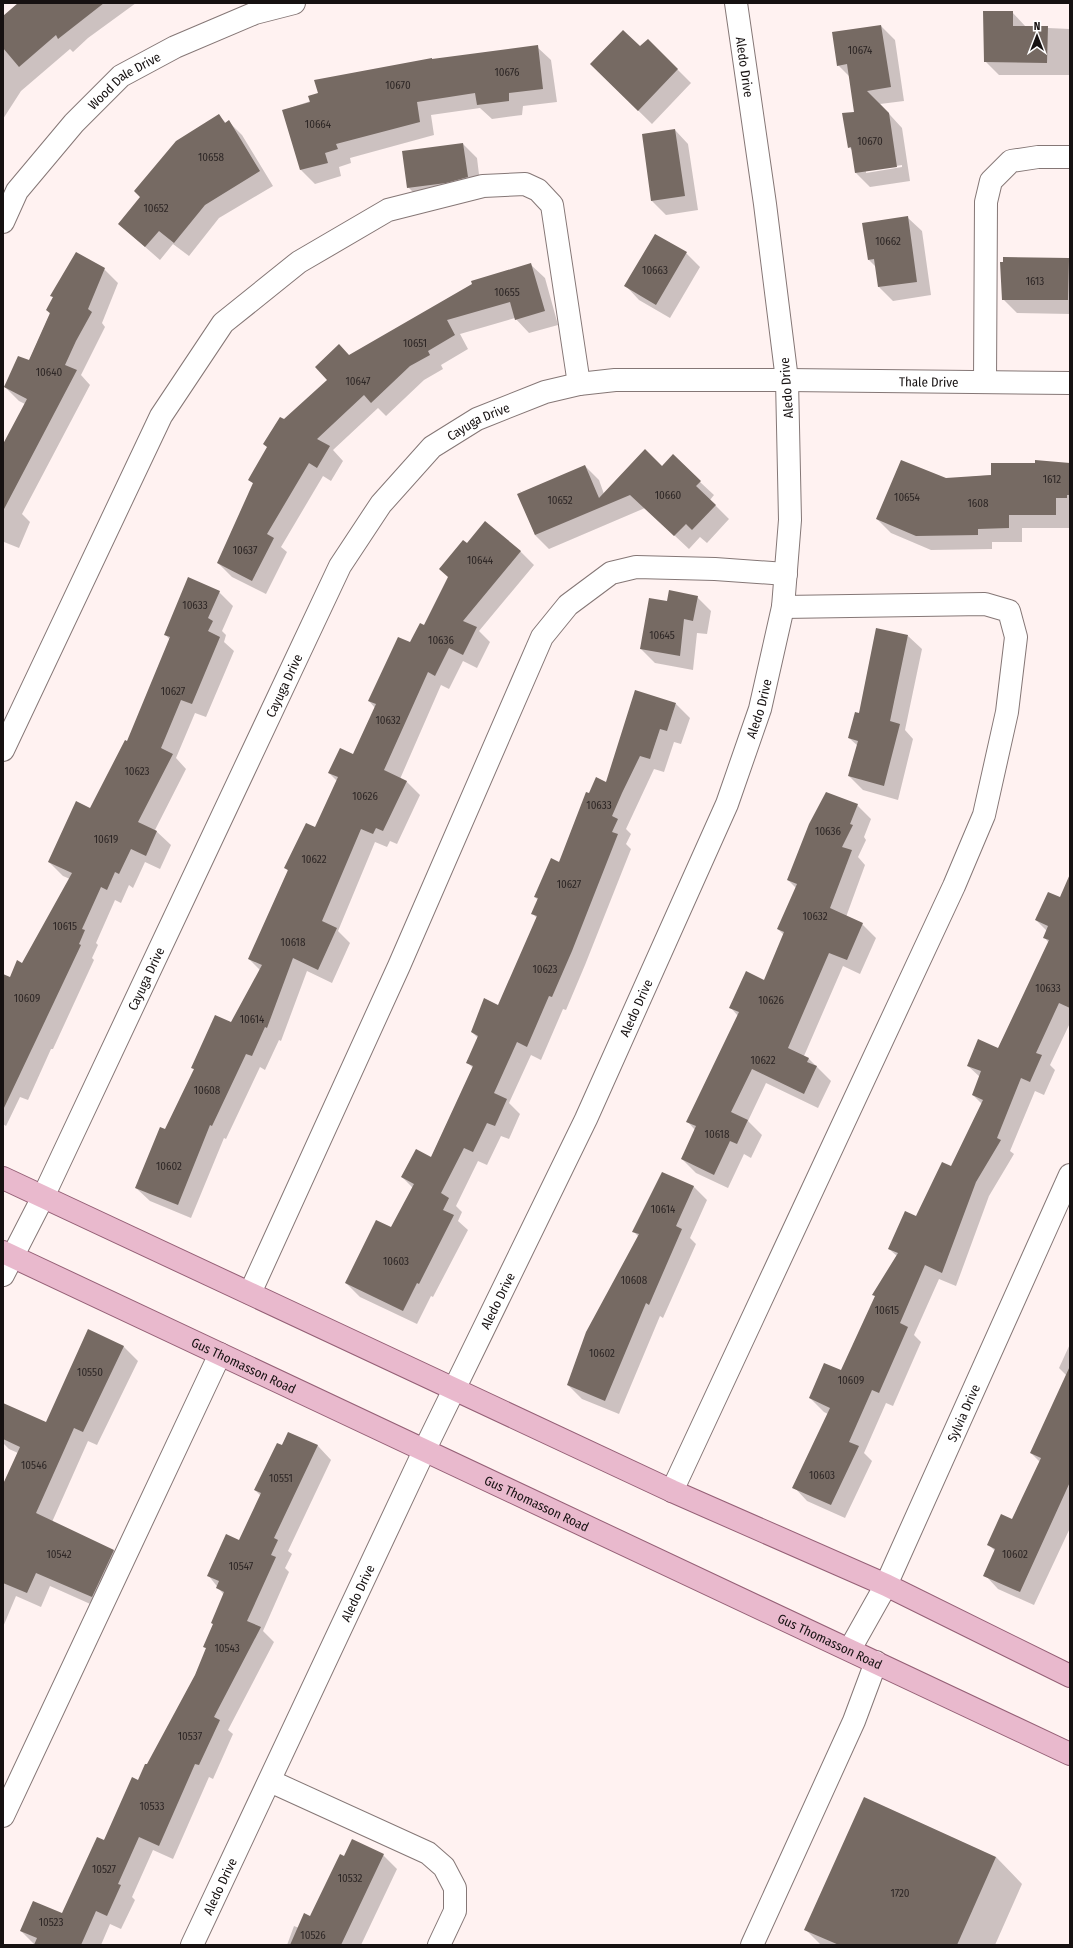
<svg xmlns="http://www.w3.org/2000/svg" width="1073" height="1948" font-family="'Fira Sans Condensed',sans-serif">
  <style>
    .shadow { fill: #0003; fill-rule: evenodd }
    .building { fill: #766a63 }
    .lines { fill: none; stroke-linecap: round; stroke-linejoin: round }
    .minor-casing { stroke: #857776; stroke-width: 24 }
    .major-casing { stroke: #956076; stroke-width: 24 }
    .minor { stroke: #fff; stroke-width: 22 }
    .major { stroke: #e9b9cd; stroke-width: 22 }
    .labels { text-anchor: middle; stroke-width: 3.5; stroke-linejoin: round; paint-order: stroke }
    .number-label { font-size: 11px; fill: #2e2726 }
    .street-label { font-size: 13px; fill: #161111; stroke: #fff }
  </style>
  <rect width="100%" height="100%" fill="#fff2f1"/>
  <path class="shadow" d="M19,3h117l-48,35 -15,14 -3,-3 -49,42 -18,28v-102z
    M1012,12l14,15 44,2v46h-71l-14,-14z
    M881,26l14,14 9,61 -24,3 22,24 8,53 -40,6 -14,-14 -3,-22 -4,-4 6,-35 -5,-35 -12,-12zM902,165v2l-36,6v-2z
    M648,40l43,43 -39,41 -47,-46z
    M537,47l14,13 6,42 -34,4 -1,9 -30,4 -12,-11 -49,7 3,20 -84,23 1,5 -12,4 2,9 -26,8 -14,-14 -17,-60 148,-50z
    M219,116l7,7 2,-2 14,14 31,51 -54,32 -30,38 -16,-12 -13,16 -41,-36z
    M675,130l13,14 10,66 -32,5 -14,-14z
    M463,144l14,14 4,33 -59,10 -14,-14z
    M908,218l14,13 9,64 -38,6 -14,-14 -3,-20 -7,-7z
    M686,253l14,14 -30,51 -31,-18 -13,-14z
    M1004,258l66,1v55l-53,-1 -14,-14z
    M531,265l14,13 13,47 -29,8 -14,-15 -55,16 8,15 -27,16 2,4 -19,11 -38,36 -8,-8 -45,42 10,11 -12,20 -8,-5 -42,71 6,5 -21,42 -34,-17 -14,-14 36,-79 -5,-4 35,-59 44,-41 21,-24z
    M104,269l14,14 -16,40 3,4 -24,48 9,10 -68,129 8,8 -11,26 -15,-6 -1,1v-101l2,1 20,-39 -6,-3 -14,-14 24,-26 21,-47 -3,-4 7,-12 -2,-2z
    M1070,463v65h-48v14h-30v7l-61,1 -40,-17 -14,-14 69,-40 46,-4z
    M585,466l14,14 5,14 58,-27 38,15 14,13 -4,5 19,19 -22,24 -7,-6 -11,12 -44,-41 -96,41 -14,-14 -16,-41z
    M467,544l53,7 14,14 -55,66 11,11 -13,26 -14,-7 -14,28 -8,-4 -41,94 6,2 14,14 -23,49 -7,-3 -3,6 -12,-5 -37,89 12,12 -18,40 -25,-12 -26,70 -2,-1 -14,30 -5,-3 -34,72 -2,-1 -33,80 -41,-17 -14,-13 59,-118 -3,-2 39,-44 29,-54 -11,-11 39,-88 -3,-4 31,-39 21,-47 -8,-8 25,-17 21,-48 -6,-7 55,-75z
    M219,592l14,14 -11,25 4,4 -2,7 10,9 -28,66 -11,-4 -19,45 10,11 -31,61 16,15 -11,24 -15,-7 -12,26 -4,-3 -8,18 -6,-3 -19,43 2,2 -6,13 2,2 -41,89h-2l-23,51 -8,-3 -14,29 -3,-2v-130l19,-30 48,-85 -7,-3 -14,-14 42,-53 37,-67 42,-102 -5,-6z
    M697,597l14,14 -4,23 -10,-1 -4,37 -38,-7 -14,-14 27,-47z
    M908,636l14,13 -17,81 8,9 -15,61 -35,-10 -14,-14 9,-30 -9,-8 11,-24z
    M676,704l14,14 -9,26 -7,-2 -10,30 -10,-3 -28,60 5,5 -5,10 5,5 -46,116 -19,45 -3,-1 -22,51 -10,-5 -22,48 11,11 -11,25 -8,-3 -14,29 -9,-4 -22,45 6,6 -4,9 10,9 -35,67 -2,-1 -14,28 -57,-27 -14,-14 45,-54 22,-41 -11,-11 29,-19 42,-90 -6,-6 11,-24 -6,-6 27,-26 38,-88 -5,-5 6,-13 -3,-3 24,-34 30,-68 18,-12z
    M857,805l14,14 -7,18 2,3 -8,17 7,8 -19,52 16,7 14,14 -16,36 -17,-8 -39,90 5,3 22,22 -13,27 -52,-25 -18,38 14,14 -11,23 -7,-4 -16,34 -32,-15 -14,-14 13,-29 -7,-8 50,-106 -7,-8 34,-27 19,-46 -6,-6 18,-41 -8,-8z
    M1070,882v141l-20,42 5,5 -11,25 -9,-4 -25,60 4,3 -25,42 -33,90 -17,-7 -25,56 7,7 -28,64 -7,-3 -22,50 8,8 -27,57 -38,-17 -13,-14 34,-73 -4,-2 -14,-14 31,-26 35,-75 -2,-2 23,-39 -8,-7 27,-32 35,-49 31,-64 -9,-9 7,-18 -12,-11 30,-17 51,-106 -5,-6 3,-6 -11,-11 25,-21z
    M693,1186l14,14 -17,38 6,6 -33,74 -3,-2 -41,98 -37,-15 -14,-14 71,-148 -6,-6z
    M88,1330l36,17 14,14 -41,84 -9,-4 -36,81 62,29 13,14 -21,46 -56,-25 -9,21 -25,-11 -13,31v-141l15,-33 -9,-4 -6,-6v-25l44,5z
    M1070,1344v184l-36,77 -36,-16 -13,-14 10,-24 -6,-6 24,-24 27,-59 -9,-9 36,-77 -8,-8z
    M289,1433l29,13 13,14 -43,91 4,3 -7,14 4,4 -26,59 11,11 -46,88 5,4 -20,45 -4,-2 -36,82 -20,-9 -21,47 3,3 -14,29 -11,-5 -9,21h-66l-14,-14 42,-16 76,-134 56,-105 12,-27 -3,-2 10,-22 -2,-2 12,-28 -16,-20 32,-33 21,-46 -6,-6z
    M383,1855l14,14 -36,76h-74l7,-19 5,2 12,-11 34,-60z
    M996,1857l26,27 -27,61h-174l-16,-16z"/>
  <path class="building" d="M18,3h86l-46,36 -2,-4 -37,32 -16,-19v-32z
    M983,11h30v15h35l-1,37 -63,-1z
    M881,25l10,62 -24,4 22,22 8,54 -42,6 -4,-26 -3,1 -6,-35 12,-1 -7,-48 -10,2 -5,-34z
    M623,30l17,16 8,-7 30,30 -40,42 -48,-47z
    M538,45l5,44 -34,4v8l-32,4 -2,-12 -58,9 3,20 -84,22 2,5 -13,4 3,10 -28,7 -18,-60 28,-8 -2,-6 10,-3 -4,-13 118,-22v1z
    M219,114l6,9 4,-3 31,51 -55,34 -31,38 -15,-12 -14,16 -27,-23 22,-27 -6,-6 42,-50z
    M675,129l10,67 -34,5 -9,-67z
    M463,143l5,34 -22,6 -39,5 -5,-37z
    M908,216l9,66 -39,5 -4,-28 -6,1 -6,-37z
    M655,234l32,18 -31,53 -32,-19z
    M76,252l29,16 -17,41 4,3 -16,29 -11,24 12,5 -74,141v-67l24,-45 -23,-12 14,-31 11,4 21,-47 -4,-3 7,-13 -3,-1z
    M1003,257l66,1 -1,42h-66l-2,-38h3z
    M531,263l14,48 -30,9 -5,-18 -63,18 8,15 -27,16 2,4 -20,11 -39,37 -7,-8 -47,44 13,7 -13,22 -8,-5 -42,71 7,4 -22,43 -35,-18 36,-80 -5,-3 19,-33 -4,-3 17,-27 4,2 43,-39 -12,-13 24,-23 10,11 123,-71 -1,-3z
    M645,449l17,17 11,-12 28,27 -5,5 20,19 -24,25 -6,-6 -12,12 -44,-41 -95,40 -18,-41 68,-29 14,33z
    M901,460l45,18 45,-3v-12h44v-3l35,3v32h-3v3h-11v17h-47v13l-31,1v6l-62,1 -40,-17z
    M485,521l36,30 -58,70 14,6 -14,28 -14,-7 -14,28 -7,-4 -44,98 23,11 -24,50 -7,-3 -3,6 -12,-5 -39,92 15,7 -19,42 -25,-12 -26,70 -2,-1 -13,29 -6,-2 -34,72 -2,-1 -32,80 -43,-17 25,-61 5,2 29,-60 -3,-1 24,-53 16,7 31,-57 -14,-6 40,-89 -4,-2 22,-45 9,4 23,-50 -10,-4 12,-25 13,6 23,-50 -8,-3 30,-64 12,5 10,-19 4,2 24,-48 -9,-8 24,-29 4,3z
    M188,577l32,14 -12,27 5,3 -5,10 12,6 -28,67 -11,-4 -20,48 12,6 -35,68 19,9 -11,25 -15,-7 -12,25 -4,-2 -8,18 -6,-3 -19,42 3,1 -6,14 2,1 -78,165v-136l7,3 7,-17 5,3 50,-90 -24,-11 28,-61 14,7 35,-68 2,1 43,-104 -6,-2z
    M669,590l29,6 -5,25 -9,-2 -4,37 -40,-7 9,-51 18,3z
    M876,628l32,7 -18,86 10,3 -16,62 -36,-10 10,-35 -10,-3 7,-26 4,1z
    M635,690l41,13 -9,28 -7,-2 -10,30 -10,-3 -18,37 -10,23 6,3 -6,13 6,2 -46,117 -20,46 -3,-1 -22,51 -10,-5 -23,51 13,6 -12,27 -8,-3 -14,29 -9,-4 -23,45 8,5 -6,12 11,5 -35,69 -2,-1 -14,28 -58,-28 31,-63 15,7 23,-43 -13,-7 15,-28 15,8 42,-91 -7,-3 12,-27 -7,-4 13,-34 14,7 39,-89 -6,-2 7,-16 -4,-1 17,-39 8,4 27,-70 3,1 7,-16 10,5z
    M826,792l32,12 -8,20 3,1 -11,22 10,3 -22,58 33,15 -16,37 -18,-7 -41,95 21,10 -2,4 10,4 -13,28 -52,-25 -21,43 17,8 -11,24 -7,-3 -16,34 -33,-16 15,-33 -10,-4 53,-110 -10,-4 17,-37 18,9 20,-48 -7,-3 20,-45 -10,-4 22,-56z
    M1070,874v134l-11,-5 -23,50 6,2 -12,27 -9,-4 -24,60 4,2 -25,42 -34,91 -17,-8 -25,58 8,4 -29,66 -7,-3 -23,52 10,4 -28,59 -39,-17 38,-80 -21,-10 15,-35 17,7 34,-74 -3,-1 26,-42 -10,-4 17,-38 11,5 26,-54 9,4 32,-66 -11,-5 9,-24 -14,-5 11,-27 20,9 51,-108 -6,-2 5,-12 -13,-6 13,-28 12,5z
    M662,1172l32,14 -18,40 6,3 -33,76 -3,-2 -41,98 -38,-16 19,-53 53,-98 -7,-2z
    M88,1329l36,17 -41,86 -9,-4 -38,85 78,37 -22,47 -56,-24 -9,20 -24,-10v-99l17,-37 -17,-8v-36l43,19z
    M1070,1366v116l-50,110 -37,-16 12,-27 -8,-4 14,-31 11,5 29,-61 -11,-5z
    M288,1432l30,13 -44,93 4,2 -7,15 5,2 -29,64 14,6 -47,90 6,3 -21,45 -4,-1 -36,82 -20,-9 -21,47 3,1 -14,31 -11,-5 -15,34h-47l3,-7 -17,-7 13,-30 29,12 35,-76 7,3 28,-63 6,3 7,-16h2l48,-89 11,-27 -3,-1 10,-23 -2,-1 13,-31 -8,-4 3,-7 -12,-5 19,-42 13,6 22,-47 -7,-3 23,-47 5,2z
    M864,1797l132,60 -39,88h-118l-35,-15z
    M352,1839l32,15 -43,91h-51l14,-32 6,3 30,-62 4,2z"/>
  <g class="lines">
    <g class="minor-casing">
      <g id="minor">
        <path id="s1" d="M3,222l14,-31 57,-68 47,-47 54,-29 80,-34 39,-10"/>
        <path d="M985,382l1,-180 5,-21 20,-20 27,-4h32"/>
        <path d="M3,750l158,-334 62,-93 76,-61 89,-52 95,-24 42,-2 13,6 14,15 27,179"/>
        <path id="s2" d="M3,1275l40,-78 297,-631 41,-62 51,-57 45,-28 68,-27 34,-8 36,-4h172l283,3"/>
        <path d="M250,1293l149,-327 143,-329 26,-32 43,-32 25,-6 79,2 71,5"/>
        <path d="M672,1491l282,-605 30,-71 23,-103 9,-75 -7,-26 -24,-7 -202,3"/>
        <path id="s3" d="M850,1649l36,-64 184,-410"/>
        <path d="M270,1781l158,72 16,14 11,21v23l-16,34"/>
        <path d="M3,1816l217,-462"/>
        <path id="s4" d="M192,1945l233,-496 161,-330 141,-315 33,-95 23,-102 7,-87 -3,-140 -22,-176 -29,-201"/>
        <path d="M752,1945l102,-224 22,-59"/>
      </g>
    </g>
    <g class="major-casing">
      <g id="major">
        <path d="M3,1178l669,313 214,94 184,91"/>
        <path id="s5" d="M3,1252l1067,502"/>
      </g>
    </g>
    <use href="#minor" class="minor"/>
    <use href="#major" class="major"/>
  </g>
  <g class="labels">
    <g class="number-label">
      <text x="860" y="54">10674</text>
      <text x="507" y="76">10676</text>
      <text x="398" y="89">10670</text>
      <text x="318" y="128">10664</text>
      <text x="870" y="145">10670</text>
      <text x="211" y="161">10658</text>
      <text x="156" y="212">10652</text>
      <text x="888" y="245">10662</text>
      <text x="655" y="274">10663</text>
      <text x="1035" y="285">1613</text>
      <text x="507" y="296">10655</text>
      <text x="415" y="347">10651</text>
      <text x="49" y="376">10640</text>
      <text x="358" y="385">10647</text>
      <text x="1052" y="483">1612</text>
      <text x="668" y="499">10660</text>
      <text x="907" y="501">10654</text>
      <text x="560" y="504">10652</text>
      <text x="978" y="507">1608</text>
      <text x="245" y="554">10637</text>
      <text x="480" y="564">10644</text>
      <text x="195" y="609">10633</text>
      <text x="662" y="639">10645</text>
      <text x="441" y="644">10636</text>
      <text x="173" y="695">10627</text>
      <text x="388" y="724">10632</text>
      <text x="137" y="775">10623</text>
      <text x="365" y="800">10626</text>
      <text x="599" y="809">10633</text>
      <text x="828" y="835">10636</text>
      <text x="106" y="843">10619</text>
      <text x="314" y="863">10622</text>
      <text x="569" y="888">10627</text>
      <text x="815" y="920">10632</text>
      <text x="65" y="930">10615</text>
      <text x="293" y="946">10618</text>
      <text x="545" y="973">10623</text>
      <text x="1048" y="992">10633</text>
      <text x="27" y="1002">10609</text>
      <text x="771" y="1004">10626</text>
      <text x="252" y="1023">10614</text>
      <text x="763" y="1064">10622</text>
      <text x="207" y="1094">10608</text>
      <text x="717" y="1138">10618</text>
      <text x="169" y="1170">10602</text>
      <text x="663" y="1213">10614</text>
      <text x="396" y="1265">10603</text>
      <text x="634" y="1284">10608</text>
      <text x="887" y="1314">10615</text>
      <text x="602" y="1357">10602</text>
      <text x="90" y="1376">10550</text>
      <text x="851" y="1384">10609</text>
      <text x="34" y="1469">10546</text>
      <text x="822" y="1479">10603</text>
      <text x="281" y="1482">10551</text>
      <text x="59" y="1558">10542</text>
      <text x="1015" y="1558">10602</text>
      <text x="241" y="1570">10547</text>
      <text x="227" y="1652">10543</text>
      <text x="190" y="1740">10537</text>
      <text x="152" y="1810">10533</text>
      <text x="104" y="1873">10527</text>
      <text x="350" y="1882">10532</text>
      <text x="900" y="1897">1720</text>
      <text x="51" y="1926">10523</text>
      <text x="313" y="1939">10526</text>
    </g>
    <g class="street-label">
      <text transform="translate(745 67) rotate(82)" y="5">Aledo Drive</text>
      <text dy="5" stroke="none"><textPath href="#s1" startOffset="189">Wood Dale Drive</textPath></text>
      <text dy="5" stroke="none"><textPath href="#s2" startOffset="1447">Thale Drive</textPath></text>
      <text transform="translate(786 388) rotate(-94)" y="5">Aledo Drive</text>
      <text dy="5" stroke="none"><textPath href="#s2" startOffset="989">Cayuga Drive</textPath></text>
      <text dy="5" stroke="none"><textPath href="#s2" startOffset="653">Cayuga Drive</textPath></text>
      <text dy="5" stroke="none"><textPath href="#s4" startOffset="1361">Aledo Drive</textPath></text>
      <text dy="5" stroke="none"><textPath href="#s2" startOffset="329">Cayuga Drive</textPath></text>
      <text dy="5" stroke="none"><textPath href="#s4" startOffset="1037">Aledo Drive</textPath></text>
      <text dy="5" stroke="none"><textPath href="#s4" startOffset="713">Aledo Drive</textPath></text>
      <text dy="5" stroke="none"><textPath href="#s5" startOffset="266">Gus Thomasson Road</textPath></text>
      <text dy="5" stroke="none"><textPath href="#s3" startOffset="262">Sylvia Drive</textPath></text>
      <text dy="5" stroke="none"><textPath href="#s5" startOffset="590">Gus Thomasson Road</textPath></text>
      <text dy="5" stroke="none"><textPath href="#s4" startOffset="389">Aledo Drive</textPath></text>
      <text dy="5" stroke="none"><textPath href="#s5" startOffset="914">Gus Thomasson Road</textPath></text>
      <text dy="5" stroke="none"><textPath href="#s4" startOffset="65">Aledo Drive</textPath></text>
    </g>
  </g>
  <rect width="1073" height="1948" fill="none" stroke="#161111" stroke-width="8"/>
  <g transform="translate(1037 36)" stroke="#ffffff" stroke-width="3" paint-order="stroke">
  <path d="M0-3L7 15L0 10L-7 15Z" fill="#161111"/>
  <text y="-6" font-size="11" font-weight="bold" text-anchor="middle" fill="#161111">N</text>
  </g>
</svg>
